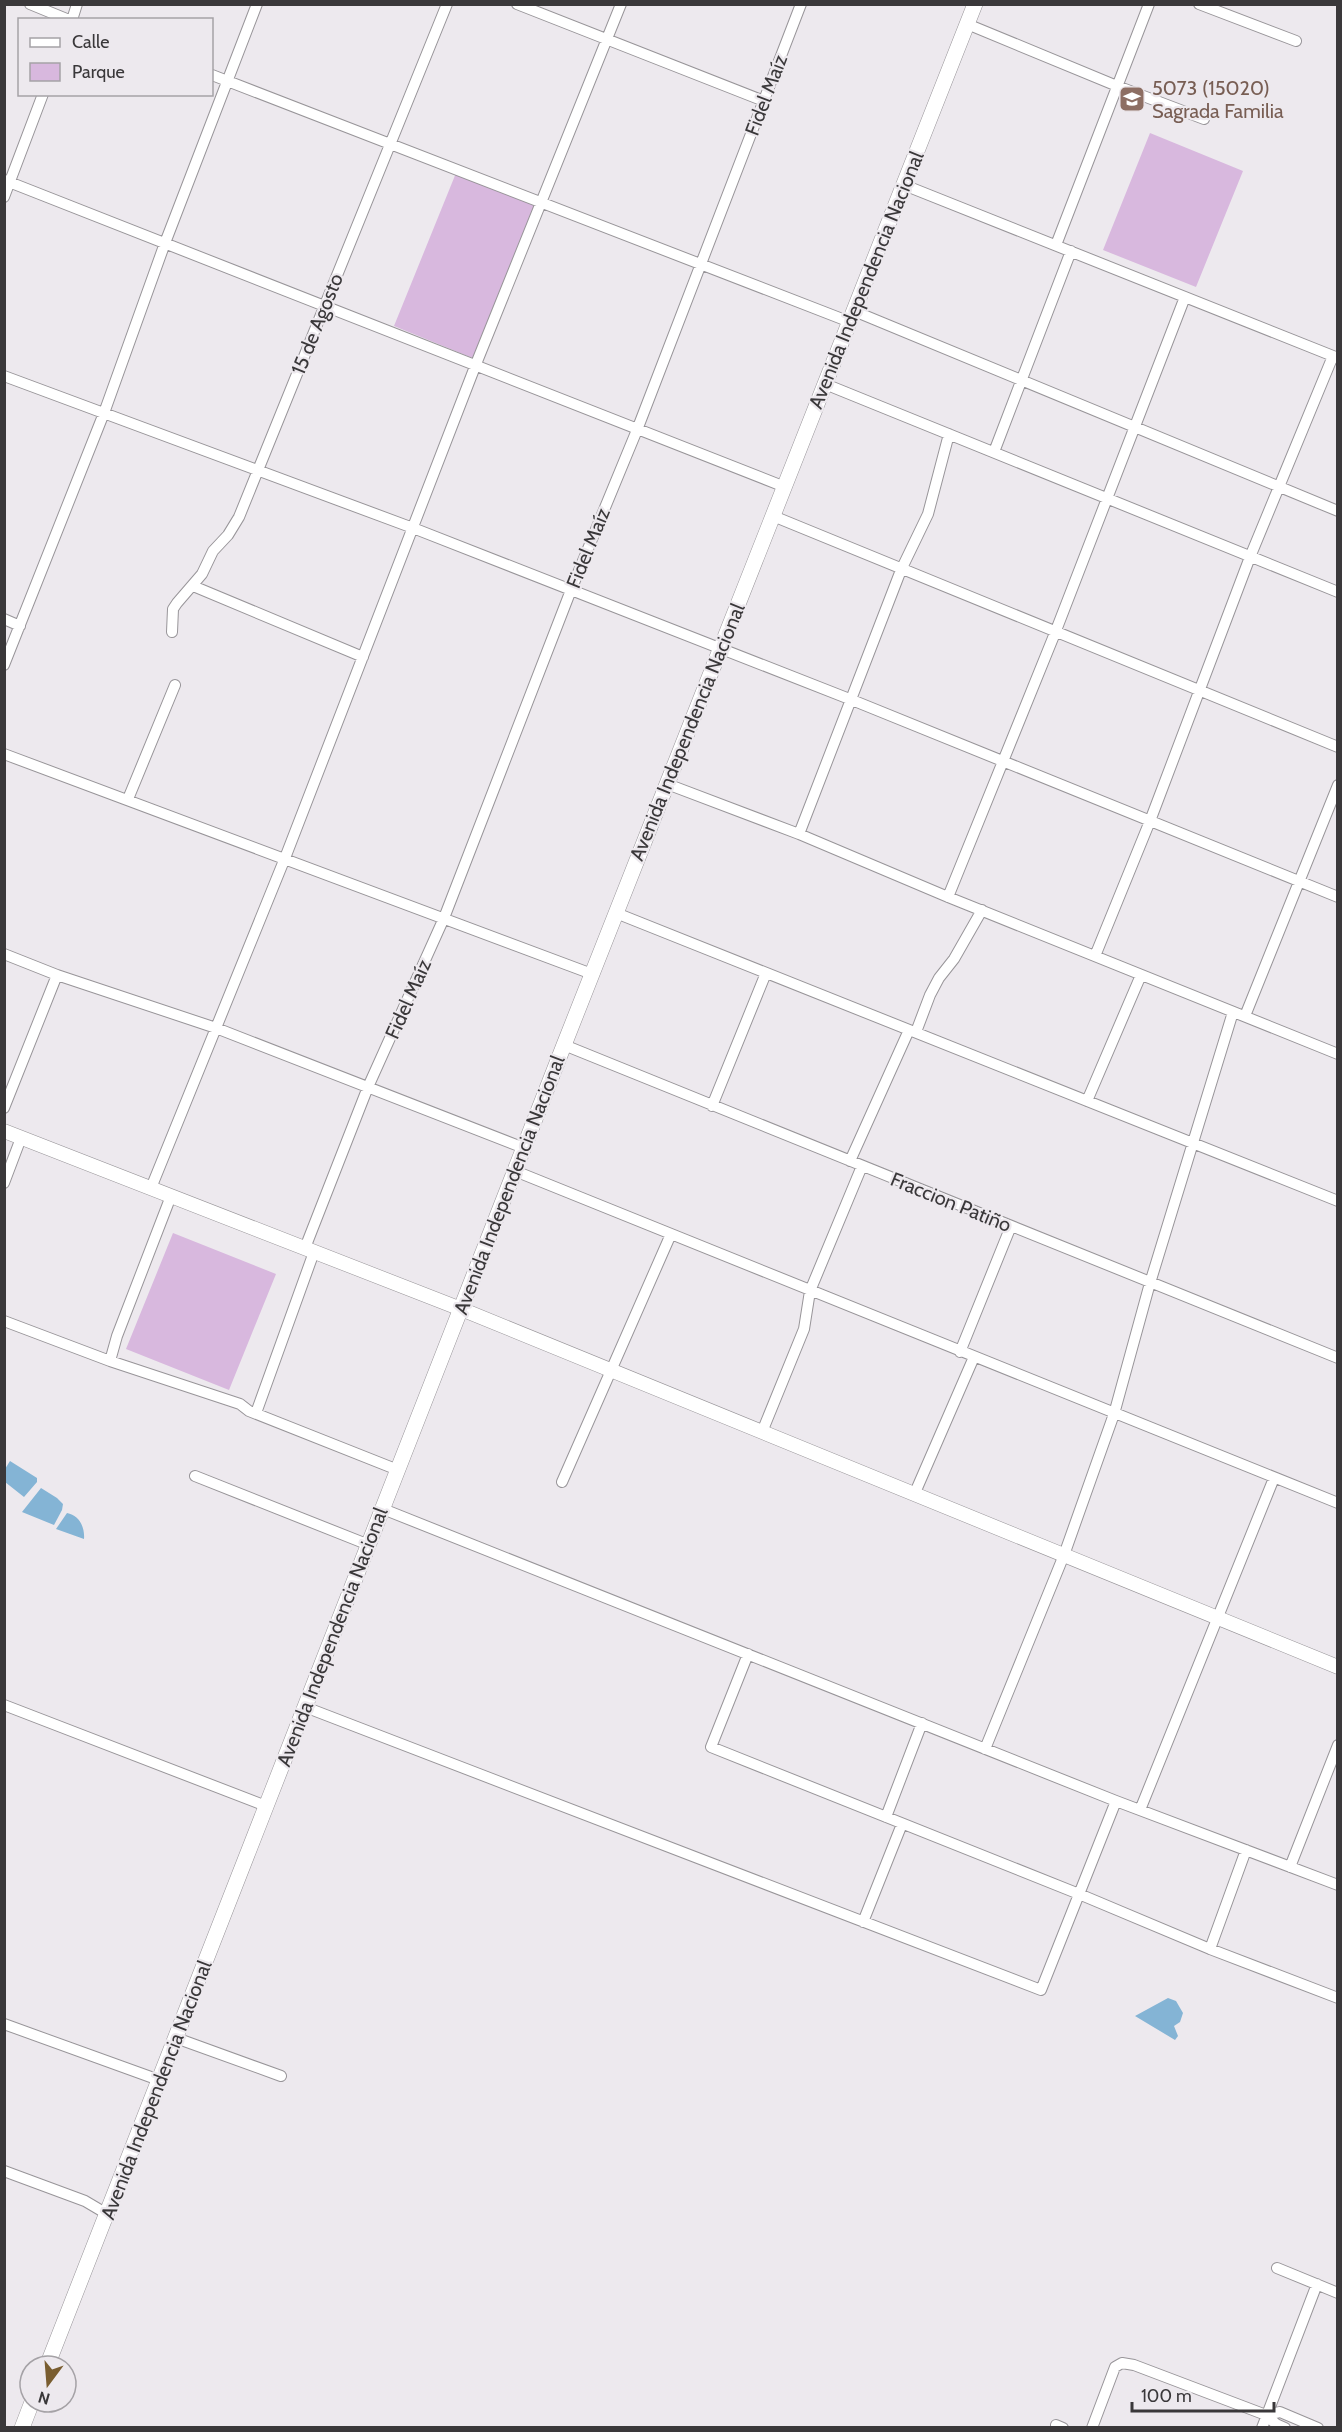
<svg xmlns="http://www.w3.org/2000/svg" width="1342" height="2432" font-family="Cabin,sans-serif">
  <style>
    .green { fill: #d8b8de }
    .water { fill: #84b4d5 }
    .lines { fill: none; stroke-linecap: round; stroke-linejoin: round }
    .minor-casing { stroke: #989599; stroke-width: 12 }
    .tertiary-casing { stroke: #989599; stroke-width: 15 }
    .secondary-casing { stroke: #989599; stroke-width: 16 }
    .minor { stroke: #fff; stroke-width: 10 }
    .tertiary { stroke: #fff; stroke-width: 14 }
    .secondary { stroke: #fff; stroke-width: 15 }
    .labels { text-anchor: middle; stroke-width: 4.5; stroke-linejoin: round; paint-order: stroke }
    .education-label { font-size: 20px; fill: #785e54; stroke: #ede9ee; text-anchor: start }
    .street-label { font-size: 20px; fill: #3a383a; stroke: #ede9ee }
  </style>
  <rect width="100%" height="100%" fill="#ede9ee"/>
  <path class="green" d="M1150,133l93,38 -47,116 -93,-37z
    M456,173l83,33 -64,153 -81,-33z
    M173,1233l103,41 -47,116 -103,-41z"/>
  <path class="water" d="M10,1461l27,17v4l-13,15 -19,-15v-13z
    M41,1488l16,10 6,6 -1,6 -8,15 -32,-13z
    M67,1513c12,2 18,14 17,26l-28,-10z
    M1168,1998l8,3 7,12 -3,9 -6,4 4,10 -3,4 -40,-24z"/>
  <g class="lines">
    <g class="minor-casing">
      <path id="minor" d="M30,4l39,16
        M517,4l247,97
        M1199,4l97,37
        M72,20l5,-16
        M967,24l150,62 87,33
        M212,75l638,247
        M4,180l781,307
        M904,185l434,173
        M4,197l39,-103
        M1056,245l93,-241
        M854,311l484,200
        M4,376l409,152 439,172 486,197
        M825,384l513,208
        M994,452l77,-201
        M773,516l565,231
        M193,586l170,71
        M4,619l16,7
        M172,632l1,-23 4,-6 25,-29 11,-23 15,-16 11,-18 208,-513
        M4,665l100,-252 61,-170 92,-239
        M4,754l588,220
        M667,784l132,50 149,63 390,157
        M128,799l47,-114
        M799,834l102,-264 27,-56 21,-80
        M948,897l107,-264 130,-336
        M616,913l722,288
        M4,954l53,21 159,53 308,120
        M1095,956l55,-135 100,-264 83,-201
        M1245,1016l93,-231
        M916,1032l14,-37 9,-17 15,-19 28,-49
        M564,1045l774,313
        M1087,1101l54,-126
        M712,1106l54,-133
        M4,1108l53,-133
        M850,1161l59,-131
        M515,1171l823,332
        M4,1183l17,-45
        M151,1188l134,-330 191,-494 145,-360
        M305,1248l63,-161 76,-169 127,-328 66,-160 164,-426
        M4,1321l106,40 130,43 9,7 149,59
        M960,1352l51,-126
        M110,1361l7,-25 54,-140
        M256,1413l58,-161
        M762,1432l42,-103 6,-38 52,-125
        M195,1476l174,69
        M562,1482l109,-248
        M914,1495l60,-138
        M383,1509l733,292 222,84
        M748,1654l-37,93 368,147 131,55 128,49
        M4,1705l262,101
        M305,1707l736,283 75,-189
        M985,1749l79,-194 50,-141 36,-131 83,-271
        M1140,1810l134,-332
        M886,1817l36,-94
        M1290,1867l48,-122
        M863,1922l39,-98
        M1210,1949l36,-99
        M4,2024l155,56
        M176,2038l105,38
        M4,2171l81,30 22,13
        M1277,2268l61,25
        M1266,2415l14,-3 38,16
        M1056,2425l7,3
        M1092,2428l23,-61 7,-4 12,2 132,50 10,9 9,4
        M1262,2428l55,-144"/>
    </g>
    <g class="tertiary-casing">
      <path id="tertiary" d="M4,1131l457,178 877,358"/>
    </g>
    <g class="secondary-casing">
      <path id="secondary" d="M47,2366l517,-1321 411,-1041
        M22,2428l10,-26"/>
    </g>
    <use href="#minor" class="minor"/>
    <use href="#tertiary" class="tertiary"/>
    <use href="#secondary" class="secondary"/>
  </g>
  <defs>
    <g id="school-square" transform="scale(1.35)"><rect x="-9" y="-9" width="18" height="18" rx="4" fill="#8d6e63" stroke="#ede9ee"/><path d="M0-5L7-2L0 1L-7-2ZM-4 1L0 2.5L4 1V4Q0 6-4 4Z" fill="#fff"/></g>
  </defs>
  <g fill-rule="evenodd">
    <use href="#school-square" x="1132" y="99"/>
  </g>
  <g class="labels">
    <g class="education-label">
      <text x="1152" y="95">5073 (15020)<tspan x="1152" dy="23">Sagrada Familia</tspan></text>
    </g>
    <g class="street-label">
      <text transform="translate(766 95) rotate(-69)" y="7">Fidel Maíz</text>
      <text transform="translate(866 280) rotate(-68)" y="7">Avenida Independencia Nacional</text>
      <text transform="translate(317 324) rotate(-68)" y="7">15 de Agosto</text>
      <text transform="translate(588 548) rotate(-68)" y="7">Fidel Maíz</text>
      <text transform="translate(687 732) rotate(-68)" y="7">Avenida Independencia Nacional</text>
      <text transform="translate(408 999) rotate(-66)" y="7">Fidel Maíz</text>
      <text transform="translate(509 1185) rotate(-69)" y="7">Avenida Independencia Nacional</text>
      <text transform="translate(951 1202) rotate(22)" y="7">Fraccion Patiño</text>
      <text transform="translate(332 1637) rotate(-69)" y="7">Avenida Independencia Nacional</text>
      <text transform="translate(156 2090) rotate(-69)" y="7">Avenida Independencia Nacional</text>
    </g>
  </g>
  <rect width="1342" height="2432" fill="none" stroke="#3a383a" stroke-width="12"/>
  <rect x="18" y="18" width="195" height="78" fill="#ede9ee" stroke="#a5a2a6" stroke-width="1.5"/>
  <rect x="30" y="38" width="30" height="9" fill="#ffffff" stroke="#a5a2a6" stroke-width="1.5"/>
  <text x="72" y="48" font-size="18" fill="#3a383a">Calle</text>
  <rect x="30" y="63" width="30" height="18" fill="#d8b8de" stroke="#a5a2a6" stroke-width="1.5"/>
  <text x="72" y="78" font-size="18" fill="#3a383a">Parque</text>
  <g transform="translate(48 2384) rotate(196)"><circle r="28" fill="#ede9ee" stroke="#a5a2a6" stroke-width="1.5"/>
  <path d="M0-4.5L10 22L0 15L-10 22Z" fill="#795d30"/>
  <text y="-9" font-size="16" font-weight="bold" text-anchor="middle" fill="#3a383a">N</text>
  </g>
  <path d="M1132 2402v9h142v-9" fill="none" stroke="#3a383a" stroke-width="3"/>
  <text x="1141" y="2402" font-size="18" fill="#3a383a" stroke="#ede9ee" stroke-width="4.5" paint-order="stroke">100 m</text>
</svg>
